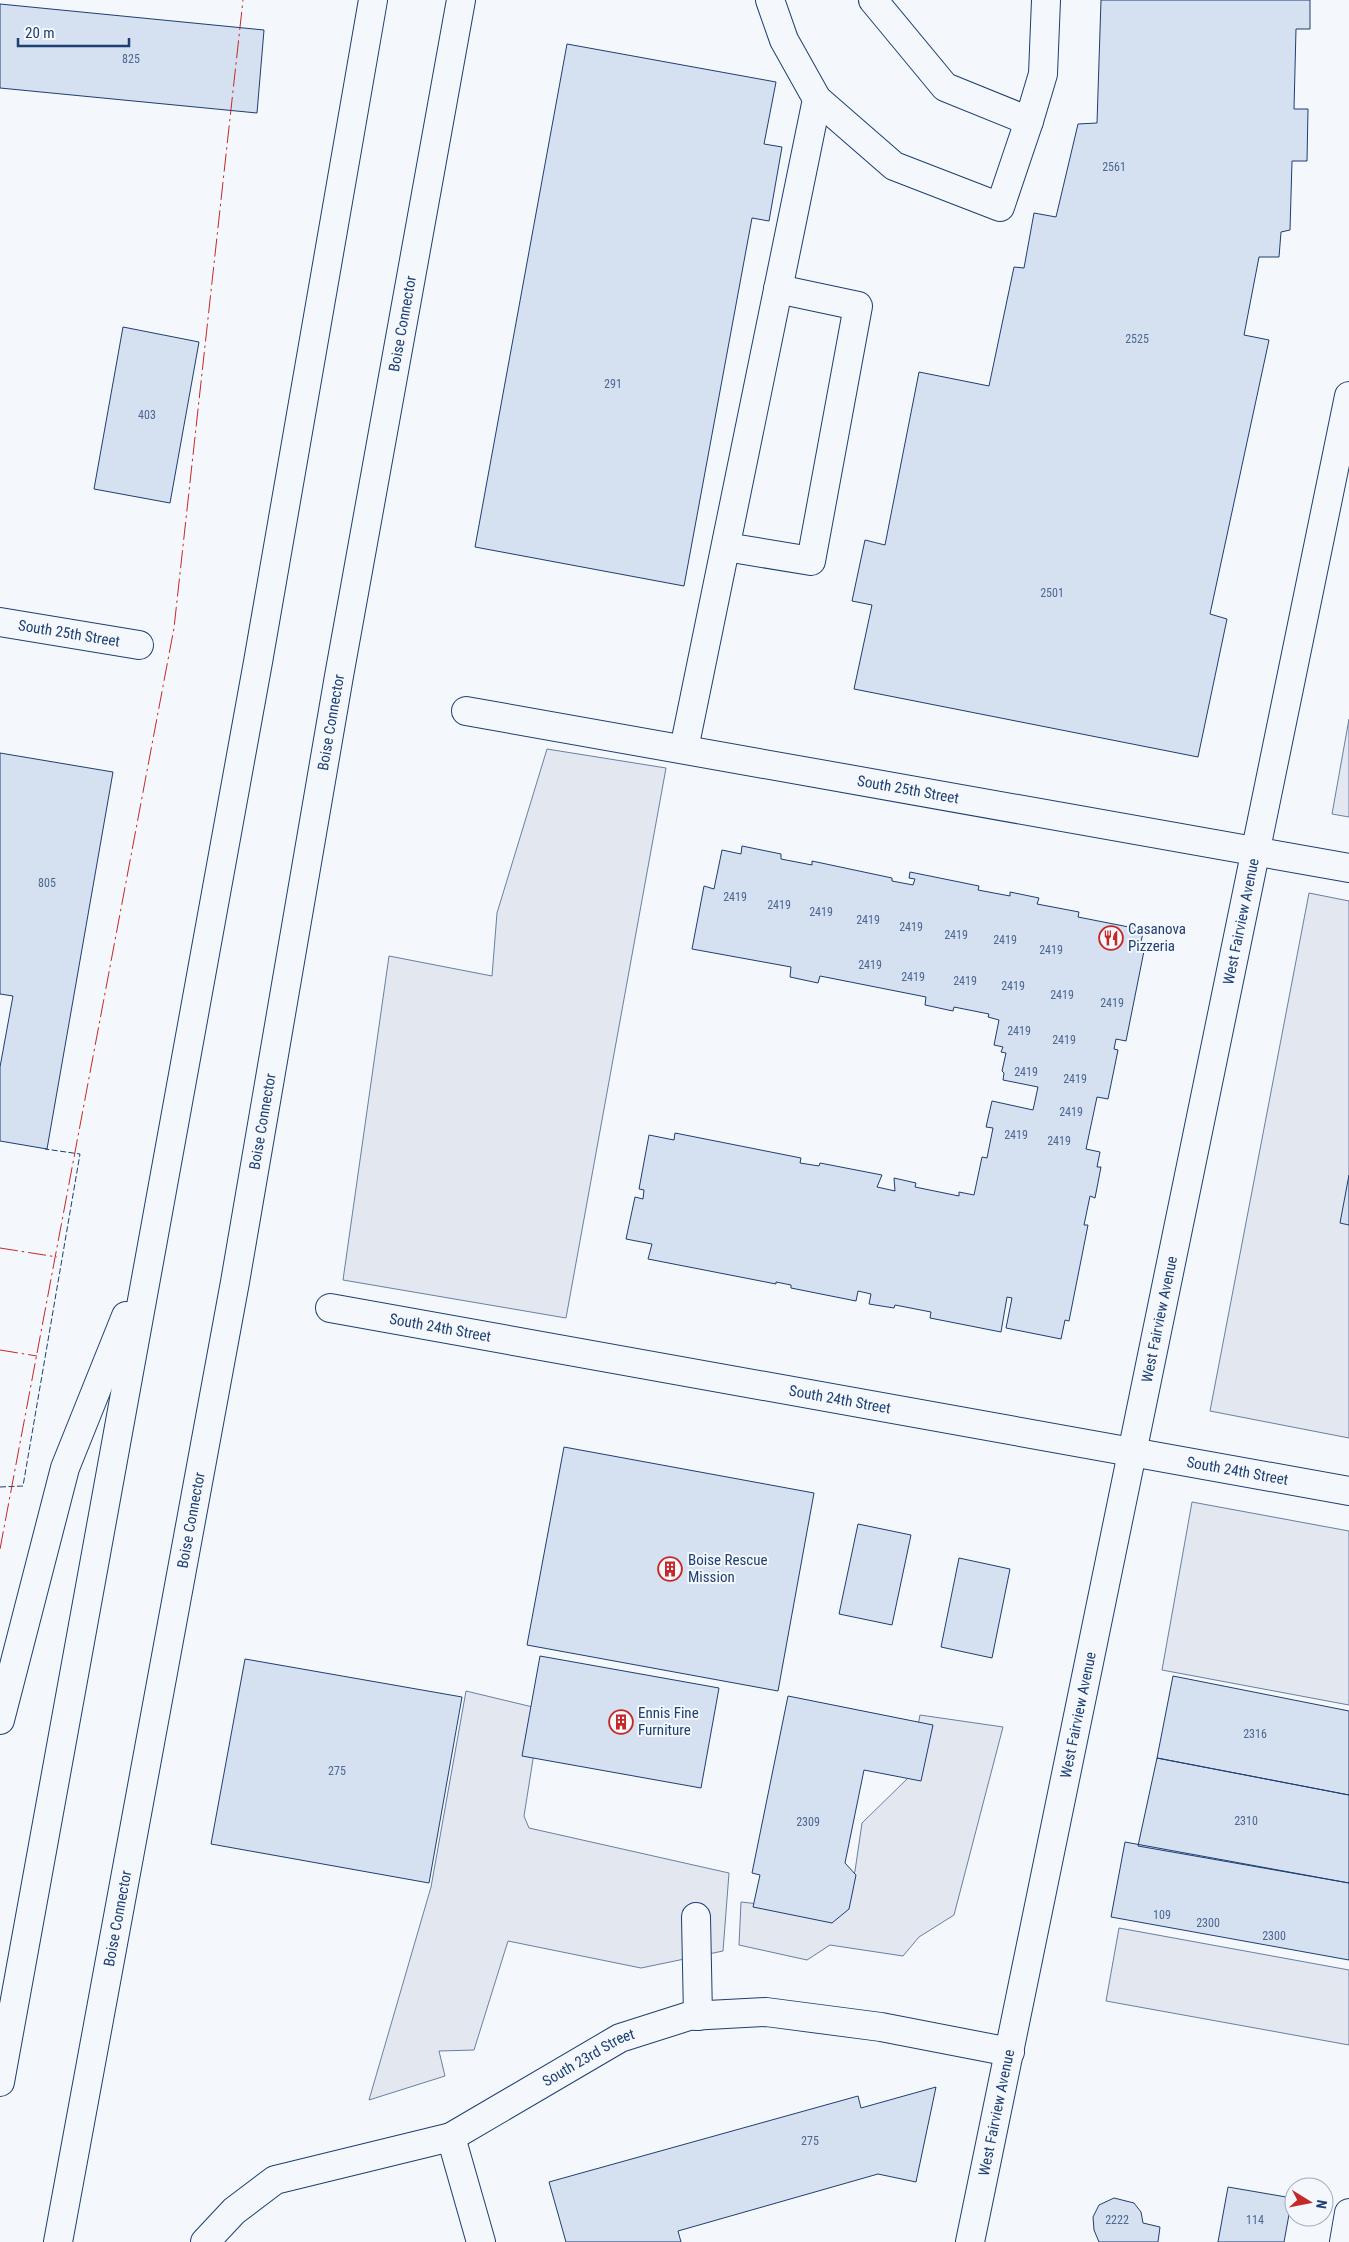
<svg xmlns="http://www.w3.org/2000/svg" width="1349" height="2242" font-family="'Roboto Condensed',sans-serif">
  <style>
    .parking { fill: #e3e8f0; stroke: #687fa3 }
    .building { fill: #d5e0f0; stroke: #1d3f73 }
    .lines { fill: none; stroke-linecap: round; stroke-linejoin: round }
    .minor-casing { stroke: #1d3f73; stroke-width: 30 }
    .major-casing { stroke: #1d3f73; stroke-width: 30 }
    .highway-casing { stroke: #1d3f73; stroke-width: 30 }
    .minor { stroke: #f4f7fb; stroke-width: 28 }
    .major { stroke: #f4f7fb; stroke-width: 28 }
    .highway { stroke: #f4f7fb; stroke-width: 28 }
    .fence { stroke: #1d3f73; stroke-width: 1; stroke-dasharray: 6 2.5; stroke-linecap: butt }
    .power { stroke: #c62828; stroke-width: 1; stroke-dasharray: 18 4 2.5 4; stroke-linecap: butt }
    .labels { text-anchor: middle; stroke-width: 4; stroke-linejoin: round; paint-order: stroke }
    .number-label { font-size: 12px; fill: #4b6792 }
    .street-label { font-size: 15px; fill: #1d3f73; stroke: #f4f7fb }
    .poi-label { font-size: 15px; fill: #1d3f73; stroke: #f4f7fb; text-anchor: start }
  </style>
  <rect width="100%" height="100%" fill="#f4f7fb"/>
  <path class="parking" d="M1349,719v98l-17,-3z
    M547,749l119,19 -100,550 -223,-38 46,-324 103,20 5,-63z
    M1309,893l40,8v537l-139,-27z
    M1192,1502l157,29v174l-187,-35z
    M466,1691l75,18 -17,107 5,12 200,45 -6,78 -82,17 -133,-27 -34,109 -35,1 6,25 -76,24 62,-213z
    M920,1715l83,12 -49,188 -35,22 -16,19 -73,-11 -23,15 -68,-15 2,-43 99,11 15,-42 7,-48 46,-45z
    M1119,1928l230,42v75l-243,-44z"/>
  <path class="building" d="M1101,0h209v29h-14l-2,80h14l-1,52h-15l-2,69 -9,2 -2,25h-20l-15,78 25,5 -59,274 17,5 -29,138 -344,-68 18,-84 -20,-4 13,-61 20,5 34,-173 70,14 25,-119 10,1 10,-55 22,4 22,-93 19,-1z
    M0,4l264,26 -7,83 -257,-25z
    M567,44l209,38 -12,62 18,3 -13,74 -17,-3 -68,368 -209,-39z
    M123,327l76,15 -29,161 -76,-14z
    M0,753l113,19 -66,377 -47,-8v-74l13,-71 -13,-2z
    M742,846l39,8v5l31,6v-4l80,17v3l21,4 2,-6 -6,-1 1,-6 69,14 -1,4 32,6v-4l29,6 -2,6 42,8 -1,5 66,13 -4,15 5,1 -19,95 -10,-2 -2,10 4,1 -10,49 -11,-2 -11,52 14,3 -3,15h4l-6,31 -5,-2 -6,29h4l-19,96 -4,-1 -4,19 -55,-11 6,-30 -5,-1 -6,35 -71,-14 1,-6 -36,-7 -1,3 -25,-4 2,-10 -13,-3 -2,10 -65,-13v-3l-15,-3v2l-128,-25 4,-15 -26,-5 9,-42 8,2 1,-9 -5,-1 10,-54 25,5 1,-7 126,25 -1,5 19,3 1,-3 62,12 -5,12 18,4 -1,-13 22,5 -1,4 44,9v-4l15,3 8,-38 5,1 6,-30 -7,-1 6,-26 41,9 5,-23 -35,-7 1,-7 -2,-2 4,-18 -5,-1 2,-5 -9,-2 5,-25 -11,-3 1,-3 -35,-7 -1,4 -28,-6 1,-8 -106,-21 -2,7 -28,-6 1,-10 -99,-18 12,-63 10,3 8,-39 19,4z
    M1349,1175v50l-9,-2z
    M564,1447l250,46 -36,198 -251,-46z
    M858,1524l53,11 -19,90 -53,-11z
    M959,1558l51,11 -18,89 -51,-11z
    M540,1656l179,32 -18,100 -179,-32z
    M245,1659l217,38 -33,186 -218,-39z
    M1173,1676l176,35v84l-192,-37z
    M788,1696l145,29 -12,56 -57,-11 -19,93 11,12 -7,34 -17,14 -79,-16 7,-32 -8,-2z
    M1157,1758l192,37v88l-211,-37z
    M1125,1842l224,41v77l-238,-43z
    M936,2087l-20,95 -38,-8 -200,57 3,11h-115l-17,-60 309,-86 3,12z
    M1228,2187l64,11 -8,44h-66z
    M1114,2198l20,5 7,9 2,11 17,4 -2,15h-59l-5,-12 -1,-13 6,-12z"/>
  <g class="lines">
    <g class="minor-casing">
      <g id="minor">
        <path d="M873,0l72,87 84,34 14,-47 3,-74"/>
        <path d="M817,99l77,67 106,41 29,-86"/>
        <path d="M726,547l85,14 47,-255 -80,-17"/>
        <path id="s1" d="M0,622l139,23"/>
        <path id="s2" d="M466,711l883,157"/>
        <path d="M684,749l133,-650 -33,-59 -14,-40"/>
        <path id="s3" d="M330,1308l1019,183"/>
        <path d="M696,1917l2,99"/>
        <path d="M451,2137l30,105"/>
        <path id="s4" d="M205,2242l29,-31 41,-31 176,-43 169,-99 69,-22 77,-4 115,15 129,25"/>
        <path d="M1344,2242l5,-29"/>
      </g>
    </g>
    <g class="major-casing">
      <g id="major">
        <path id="s5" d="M970,2242l379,-1846"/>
      </g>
    </g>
    <g class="highway-casing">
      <g id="highway">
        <path d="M0,1720l65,-252 61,-152"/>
        <path d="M0,2082l258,-1420 115,-662"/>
        <path id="s6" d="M58,2242l177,-960 104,-606 122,-676"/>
      </g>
    </g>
    <use href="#minor" class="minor"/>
    <use href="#major" class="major"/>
    <use href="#highway" class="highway"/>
    <path class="fence" d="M0,1487l23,-1 57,-332 -35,-5"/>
    <path class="power" d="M0,1248l57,9
      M0,1350l37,6
      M0,1549l174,-921 69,-628"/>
  </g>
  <defs>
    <g id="restaurant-ring" transform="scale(1.25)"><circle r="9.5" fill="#f4f7fb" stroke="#c62828" stroke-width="1.5"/><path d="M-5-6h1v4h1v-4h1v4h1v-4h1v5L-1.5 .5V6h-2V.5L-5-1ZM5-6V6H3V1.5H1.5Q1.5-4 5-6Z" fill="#c62828"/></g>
    <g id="building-ring" transform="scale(1.25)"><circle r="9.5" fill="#f4f7fb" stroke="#c62828" stroke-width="1.5"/><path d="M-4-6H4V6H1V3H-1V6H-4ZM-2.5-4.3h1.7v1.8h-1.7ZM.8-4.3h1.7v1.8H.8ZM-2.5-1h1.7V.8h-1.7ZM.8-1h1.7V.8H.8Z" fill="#c62828"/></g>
  </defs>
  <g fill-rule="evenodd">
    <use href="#restaurant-ring" x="1111" y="938"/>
    <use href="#building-ring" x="670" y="1569"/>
    <use href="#building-ring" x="621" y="1722"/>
  </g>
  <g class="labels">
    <g class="number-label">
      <text x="131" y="63">825</text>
      <text x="1114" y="171">2561</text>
      <text x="1137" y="343">2525</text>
      <text x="613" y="388">291</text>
      <text x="147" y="419">403</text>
      <text x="1052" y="597">2501</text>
      <text x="47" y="887">805</text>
      <text x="735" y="901">2419</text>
      <text x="779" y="909">2419</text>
      <text x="821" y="916">2419</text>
      <text x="868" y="924">2419</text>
      <text x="911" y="931">2419</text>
      <text x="956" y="939">2419</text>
      <text x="1005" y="944">2419</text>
      <text x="1051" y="954">2419</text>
      <text x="870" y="969">2419</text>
      <text x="913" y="981">2419</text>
      <text x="965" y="985">2419</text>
      <text x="1013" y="990">2419</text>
      <text x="1062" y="999">2419</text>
      <text x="1112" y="1007">2419</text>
      <text x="1019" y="1035">2419</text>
      <text x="1064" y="1044">2419</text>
      <text x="1026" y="1076">2419</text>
      <text x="1075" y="1083">2419</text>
      <text x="1071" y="1116">2419</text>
      <text x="1016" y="1139">2419</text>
      <text x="1059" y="1145">2419</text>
      <text x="1255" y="1738">2316</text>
      <text x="337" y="1775">275</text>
      <text x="1246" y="1825">2310</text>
      <text x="808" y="1826">2309</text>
      <text x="1162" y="1919">109</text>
      <text x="1208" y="1927">2300</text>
      <text x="1274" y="1940">2300</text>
      <text x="810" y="2145">275</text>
      <text x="1117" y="2224">2222</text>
      <text x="1255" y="2224">114</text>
    </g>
    <g class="street-label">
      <text dy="5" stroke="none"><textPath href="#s6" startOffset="1949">Boise Connector</textPath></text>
      <text dy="5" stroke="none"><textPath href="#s1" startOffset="70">South 25th Street</textPath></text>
      <text dy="5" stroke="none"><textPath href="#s6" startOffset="1544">Boise Connector</textPath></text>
      <text dy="5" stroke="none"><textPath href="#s2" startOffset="449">South 25th Street</textPath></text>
      <text dy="5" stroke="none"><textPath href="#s5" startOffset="1348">West Fairview Avenue</textPath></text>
      <text dy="5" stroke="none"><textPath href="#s6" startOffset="1139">Boise Connector</textPath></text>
      <text dy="5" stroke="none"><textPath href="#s5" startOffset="942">West Fairview Avenue</textPath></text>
      <text dy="5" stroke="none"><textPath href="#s3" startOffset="112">South 24th Street</textPath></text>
      <text dy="5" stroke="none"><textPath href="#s3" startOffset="518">South 24th Street</textPath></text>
      <text dy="5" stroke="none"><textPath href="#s3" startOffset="922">South 24th Street</textPath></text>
      <text dy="5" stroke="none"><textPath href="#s6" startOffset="734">Boise Connector</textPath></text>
      <text dy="5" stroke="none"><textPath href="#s5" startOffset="538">West Fairview Avenue</textPath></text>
      <text dy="5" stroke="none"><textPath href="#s6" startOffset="329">Boise Connector</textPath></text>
      <text dy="5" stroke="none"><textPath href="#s4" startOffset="434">South 23rd Street</textPath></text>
      <text dy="5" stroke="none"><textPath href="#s5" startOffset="132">West Fairview Avenue</textPath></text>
    </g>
    <g class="poi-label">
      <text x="1128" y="934">Casanova<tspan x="1128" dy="17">Pizzeria</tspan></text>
      <text x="688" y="1565">Boise Rescue<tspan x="688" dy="17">Mission</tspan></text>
      <text x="638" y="1718">Ennis Fine<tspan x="638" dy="17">Furniture</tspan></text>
    </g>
  </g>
  <g transform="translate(1309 2202) rotate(100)"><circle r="24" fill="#f4f7fb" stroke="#9eadc5"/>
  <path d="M0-4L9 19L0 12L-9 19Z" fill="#c62828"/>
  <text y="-8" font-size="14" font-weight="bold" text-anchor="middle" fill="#1d3f73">N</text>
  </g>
  <path d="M18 38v8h111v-8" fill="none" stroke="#1d3f73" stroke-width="2.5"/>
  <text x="25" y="38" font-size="15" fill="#1d3f73" stroke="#f4f7fb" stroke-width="4" paint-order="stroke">20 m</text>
</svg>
